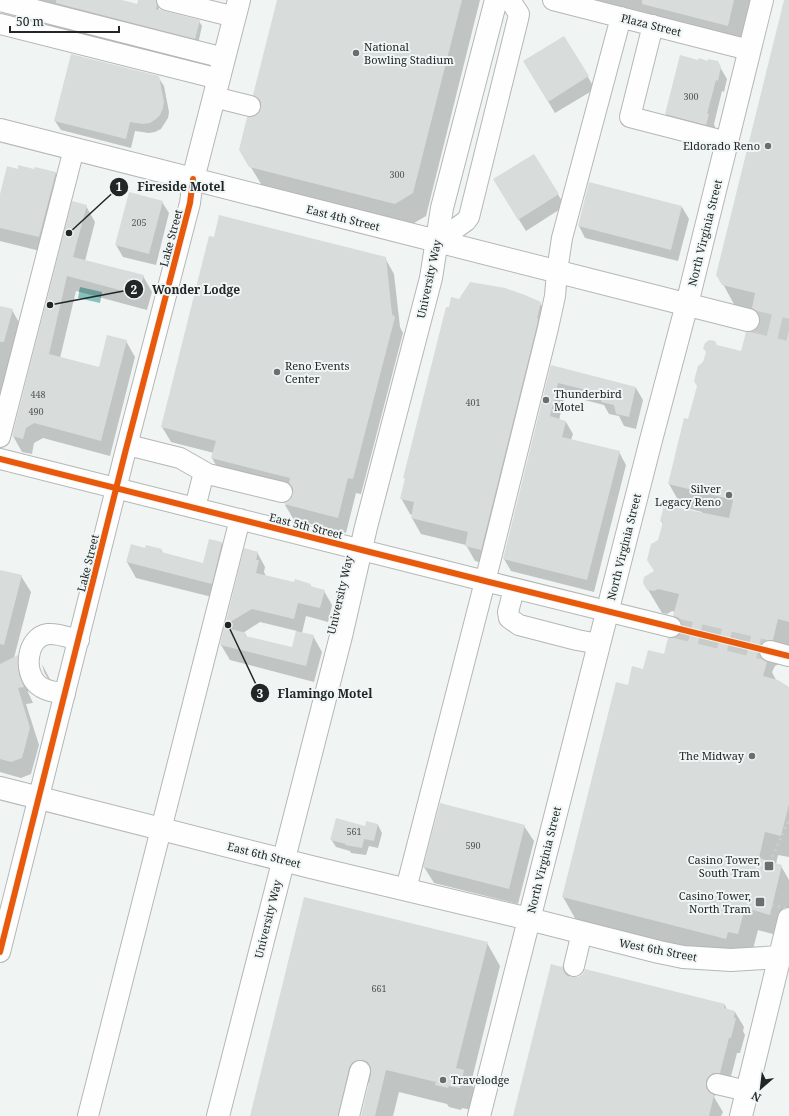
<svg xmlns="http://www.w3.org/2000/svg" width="789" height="1116" font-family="'Noto Serif',serif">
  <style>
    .water { fill: #86c1bd }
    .shadow { fill: #0003; fill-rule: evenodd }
    .building { fill: #d8dcdb }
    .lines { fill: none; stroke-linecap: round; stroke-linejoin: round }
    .minor-tunnel { stroke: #c7cccb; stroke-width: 20; stroke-dasharray: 20 10; stroke-linecap: butt }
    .major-tunnel { stroke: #c7cccb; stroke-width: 22; stroke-dasharray: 22 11; stroke-linecap: butt }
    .minor-casing { stroke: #b4b7b6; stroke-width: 22 }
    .major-casing { stroke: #b4b7b6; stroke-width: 24 }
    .minor { stroke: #fdfefd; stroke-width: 20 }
    .major { stroke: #fdfefd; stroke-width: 22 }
    .rail { stroke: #cdcece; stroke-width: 3; stroke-dasharray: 2 4; stroke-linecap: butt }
    .cycleway-casing { stroke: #eff6f5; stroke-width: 8 }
    .cycleway { stroke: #e8590c; stroke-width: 6 }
    .poi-dot { fill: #6b6e6e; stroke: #eff6f5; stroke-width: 1.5 }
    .labels { text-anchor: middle; stroke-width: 4; stroke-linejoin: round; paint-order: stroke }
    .number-label { font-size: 9px; fill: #515454 }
    .street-label { font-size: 11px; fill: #232626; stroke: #eff6f5 }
    .poi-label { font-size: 11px; fill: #232626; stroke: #eff6f5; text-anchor: end }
    .leader { fill: none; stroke: #232626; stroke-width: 1.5 }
    .callout-dot { fill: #232626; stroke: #eff6f5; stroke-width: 1.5 }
    .mark-label { font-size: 12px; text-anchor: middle; font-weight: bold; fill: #fff }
    .callout-label { font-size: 12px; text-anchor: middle; font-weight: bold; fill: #232626; stroke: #eff6f5; stroke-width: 4; stroke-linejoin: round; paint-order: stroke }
  </style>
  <rect width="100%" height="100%" fill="#f0f5f4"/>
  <path class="water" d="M80,287l22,5 -2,11 -22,-5z"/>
  <path class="shadow" d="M26,0h92l20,5 1,-5h22l-3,3 1,7 40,11 3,5 -4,18z
    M278,0h202l-54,216 -17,10 -145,-37 -24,-40 13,-31 6,-3 3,-6 -8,-14z
    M551,0h202l-13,48z
    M789,16v633l-8,14 -6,3 -3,6 5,10 12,6v169l-11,-2 -2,9 5,2 8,14v31l-6,26 -25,-7 -7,27 -12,5 -163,-42 -13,-23 54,-214 11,3 16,-16 20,-15 11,-16 5,-4 3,-5 -9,-14 1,-4 -3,-1 -5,3 -5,-1 -18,-30 11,-11 4,-31 4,-17 -2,-3 41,-7v-2l-20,-5 -13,-23 20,-64 15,-57 13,-17 25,6 10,-19 5,-3 4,-8 -6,-9 -19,-5 -13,-24z
    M564,37l31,52 -40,24 -24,-40z
    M699,61l18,1 10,17 -3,13 -2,-1 -8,33 1,3 -2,9 -40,-10 -7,-12z
    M158,77l6,9 5,26 -1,6 -7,11 -6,3 -6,1 -14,-2 -4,17 -70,-18 -6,-9z
    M534,155l31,51 -39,25 -25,-40z
    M18,170l38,3 9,15 -17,65 -48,-12v-43z
    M162,202l7,11 -13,52 -33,-8 -7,-12z
    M86,206l9,16 -10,39 58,15 9,16 -5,18 -71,-19 -16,67 40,10 26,-27 9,16 -25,99 -67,-18 -9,5 -2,11 -10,-2 -9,-16z
    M682,207l7,12 -11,42 -93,-23 -6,-12z
    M385,258l9,16 6,53 3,6 -42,161 -5,-1 -10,40 -52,-13 -9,-15 6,-4 3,-6v-3l-73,-18 -9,-16 2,-5 -43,-11 -9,-15z
    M459,300l81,3 9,16 -59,246 -15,-4 -9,-16 -45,-11 -9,-16v-3l-2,-1 -9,-16 5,-18 -1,-2 44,-169z
    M0,307l12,3 9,16 -21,114z
    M551,366l85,22 7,12 -7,29 -12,-3 -5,-10 -10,-2 -5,-9 -39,-10 -6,25 7,2 7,12 -2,6 48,12 7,13 -32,127 -83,-21 -7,-12z
    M222,543l9,16 -11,40 -84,-21 -9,-16 19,-13 15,1 2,3 40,11z
    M245,549l12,3 8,15 -1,5 2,4 29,8 15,1 2,3 12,3 8,14 -4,17 -22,-6 -4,17 11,3 9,16 -8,30 -84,-22 -9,-15 8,-16 -3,-4zM260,622l37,9 -4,17 -46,-11 -2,-3 -2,-1z
    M0,571l21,5 10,16 -17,66 3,-1 10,16 1,19 5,11 -7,1 13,41 -8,29 -10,4 -21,-6z
    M42,664l10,19 3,8 -11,-19z
    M367,822l11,3 4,8 -4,15 -9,-2 -3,9 -15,-2 -1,-2 -14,-4 -5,-8 35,-11z
    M524,826l10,15 -16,63 -84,-21 -10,-16z
    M487,943l13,23 -29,117 6,10 -5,17 -10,-2 -1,2 -12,-3 -2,-3 -48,-12 -6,24h-31l8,-34 -5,4 -9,30h-105z
    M563,966l7,11 155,28 2,5 8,2 9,15 -1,4 2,4 -5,18h-3l-9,35 -10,4 -4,5 9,15 -2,4h-207z"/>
  <path class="building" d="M56,0h66l15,4 1,-4h18l1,5 -1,4 44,11 -5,19 -139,-36z
    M277,0h185l-49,193 -18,11 -146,-37 -10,-17 8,-33h6l5,-3 3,-6v-6l-3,-4 -5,-3z
    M642,0h92l-6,26 -86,-22z
    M784,0h5v622l-11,-3 -5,21h-6l-5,3 -3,5v6l3,5 5,3 -4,14 15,4 11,7v117l-8,32 -16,-4 -6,26 23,7 -12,50 -25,-7 -7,26 -10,-2 -2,7 -164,-42 54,-215 12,3 4,-19 11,3 5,-19 16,4 4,-16h7l5,-3 2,-5v-7l-3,-5 -6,-2 6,-22 -21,-5 -4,2 -7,-1 -4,-7 1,-6 10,-6 -7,-11 4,-16 7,-4 5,-18 -3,-1 4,-16 65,13 4,-18 -65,-16 16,-66 4,1 9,-33 -3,-5 4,-15 5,-4 3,-10 -3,-4 2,-5 4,-3 6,1 2,4 24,6 5,-19h6l5,-3 3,-6v-7l-3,-5 -5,-3 3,-15 -33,-8 -6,-10z
    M564,36l25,40 -41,26 -25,-41z
    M71,54l88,22 5,26 -1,6 -3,7 -4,4 -6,4 -7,1 -13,-2 -4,17 -72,-18z
    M680,55l18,5 1,-2 9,3v-2l10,2 3,6 -3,14 -2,-1 -9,34h2l-3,11 -41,-11z
    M534,154l25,40 -41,26 -25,-41z
    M18,165l16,4 1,-2 21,5 -17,65 -39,-9v-34l7,-28 11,3z
    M589,182l93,24 -11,44 -93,-24z
    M129,192l34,9 -14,53 -34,-9z
    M72,201l15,4 -14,52 71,18 -6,20 -71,-19 -18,78 50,13 8,-32 20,5 -26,101 -67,-18 -8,5 -3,11 -11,-3z
    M219,215l167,42 6,57 3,3 -42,162 -5,-1 -10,40 -54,-14 6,-4 3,-5v-7l-4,-5 1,-5 -79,-20 5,-17 -55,-14 48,-191 5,1z
    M470,282l35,6 20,7 16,7 -4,16 1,1 -1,6 -56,225 -16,-4 3,-14 -57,-14 3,-16 -14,-3 5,-21h-2l43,-171h3l2,-10 8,2z
    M0,306l13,3 -9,33h-4z
    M551,365l85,22 -7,30 -13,-3 -2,-9 -13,-3 2,-8 -45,-11 -8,33 16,5 -4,16 58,14 -33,129 -84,-21z
    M209,539l13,3 -10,42 -86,-22 5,-18 14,4 1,-3 16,4 -1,3 42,11z
    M244,548l14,4 -2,8h3l-3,13 38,9 1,-3 16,5 -1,2 15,4 -5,18 -22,-5 -4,16 -42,-10 -27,16z
    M0,570l22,5 -18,70 -4,-1z
    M224,627l22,6 -1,3 47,11 4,-16 18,4 -8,31 -86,-21z
    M18,655l1,19 5,13 -6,1 12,40 -8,30 -11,4 -11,-3v-95z
    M440,803l85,22 -16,64 -86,-22z
    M336,818l29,8 1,-5 12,3 -4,17 -10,-2 -2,9 -17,-3 1,-1 -16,-4z
    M304,897l184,45 -32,126 8,2 -4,18 -11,-2 -1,2 -13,-3 1,-3 -50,-12 -11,46h-14l10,-42v-6l-3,-6 -5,-2h-6l-5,3 -3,5 -11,48h-88z
    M551,964l11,3 1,-3v6l3,5 5,2h7l5,-3 2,-5 140,35 -1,4 11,3 -1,7h2l-5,20h-2l-9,35h-7l-4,3 -3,5v7l3,4 5,3 -5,21h-196z"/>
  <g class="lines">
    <path class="minor-tunnel" d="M671,627l99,24"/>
    <path class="major-tunnel" d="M748,320l41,10"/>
    <g class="minor-casing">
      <path id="minor" d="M167,0l68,17
        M553,0l196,50
        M0,1l224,57
        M0,24l219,55
        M653,25l-23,92 97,25
        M214,97l36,9
        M437,242l29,-21 3,-4 49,-198 1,-5 -9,-14
        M0,437l74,-288
        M128,445l52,13 28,16 74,18
        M0,459l485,122 186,46
        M195,508l9,-36
        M514,589l-6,23 1,6 10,7 58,15 22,4
        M770,651l19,5
        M65,694c-9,-2 -20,-3 -27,-9 -15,-12 -12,-48 10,-51 10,-1 22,4 31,6
        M406,889l85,-331 57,-230 7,-32 2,-25 5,-33 59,-221
        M0,952l125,-499 65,-250 3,-24
        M574,966l8,-34
        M717,1084l30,7
        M88,1116l152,-597
        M349,1116l11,-45"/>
    </g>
    <g class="major-casing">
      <path id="major" d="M0,130l748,190
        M193,179l46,-179
        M0,788l311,79 218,52 130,33 24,5 48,3 49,-3
        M218,1116l123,-480 25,-109 65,-249 11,-70 54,-208
        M479,1116l172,-676 36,-136 75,-304
        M741,1116l48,-197"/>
    </g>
    <use href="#minor" class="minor"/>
    <use href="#major" class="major"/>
    <path class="rail" d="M770,862l19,-42
      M772,905l17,4"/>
    <g class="cycleway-casing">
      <path id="cycleway" d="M0,459l485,122 304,75
        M0,952l125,-499 65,-250 3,-24"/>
    </g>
    <use href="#cycleway" class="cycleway"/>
  </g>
  <g class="poi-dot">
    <circle cx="356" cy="53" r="4"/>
    <circle cx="768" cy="146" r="4"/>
    <circle cx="277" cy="372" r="4"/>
    <circle cx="546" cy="400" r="4"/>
    <circle cx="729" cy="495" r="4"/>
    <circle cx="752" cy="756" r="4"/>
    <rect x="764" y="861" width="10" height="10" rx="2"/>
    <rect x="755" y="897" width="10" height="10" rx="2"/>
    <circle cx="443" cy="1080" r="4"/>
  </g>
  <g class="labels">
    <g class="number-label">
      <text x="691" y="100">300</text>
      <text x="397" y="178">300</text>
      <text x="139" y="226">205</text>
      <text x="38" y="398">448</text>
      <text x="473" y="406">401</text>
      <text x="36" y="415">490</text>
      <text x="354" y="835">561</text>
      <text x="473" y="849">590</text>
      <text x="379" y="992">661</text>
    </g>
    <g class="street-label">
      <text transform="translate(651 25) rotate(14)" y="4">Plaza Street</text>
      <text transform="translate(343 218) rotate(14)" y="4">East 4th Street</text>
      <text transform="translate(705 233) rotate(-76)" y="4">North Virginia Street</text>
      <text transform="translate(171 238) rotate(-75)" y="4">Lake Street</text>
      <text transform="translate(429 279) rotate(-78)" y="4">University Way</text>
      <text transform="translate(306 526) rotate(14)" y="4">East 5th Street</text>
      <text transform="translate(624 547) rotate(-76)" y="4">North Virginia Street</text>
      <text transform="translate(88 563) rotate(-76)" y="4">Lake Street</text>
      <text transform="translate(340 595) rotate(-77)" y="4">University Way</text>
      <text transform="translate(264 855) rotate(14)" y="4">East 6th Street</text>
      <text transform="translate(544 860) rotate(-76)" y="4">North Virginia Street</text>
      <text transform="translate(268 919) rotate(-76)" y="4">University Way</text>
      <text transform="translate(658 950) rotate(11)" y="4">West 6th Street</text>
    </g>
    <g class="poi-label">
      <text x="364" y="51" text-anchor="start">National<tspan x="364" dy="13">Bowling Stadium</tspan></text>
      <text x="760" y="150">Eldorado Reno</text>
      <text x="285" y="370" text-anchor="start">Reno Events<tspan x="285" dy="13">Center</tspan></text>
      <text x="554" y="398" text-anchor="start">Thunderbird<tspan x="554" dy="13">Motel</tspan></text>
      <text x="721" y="493">Silver<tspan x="721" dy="13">Legacy Reno</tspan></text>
      <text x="744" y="760">The Midway</text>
      <text x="760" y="864">Casino Tower,<tspan x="760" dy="13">South Tram</tspan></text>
      <text x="751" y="900">Casino Tower,<tspan x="751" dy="13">North Tram</tspan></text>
      <text x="451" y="1084" text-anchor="start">Travelodge</text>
    </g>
  </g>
  <path class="leader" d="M69 233L119 187M50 305L134 289M228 625L260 693"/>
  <g class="callout-dot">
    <circle cx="69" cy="233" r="4"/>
    <circle cx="50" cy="305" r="4"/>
    <circle cx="228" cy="625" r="4"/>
    <circle cx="119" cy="187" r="10"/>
    <circle cx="134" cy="289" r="10"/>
    <circle cx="260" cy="693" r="10"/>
  </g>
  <g class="mark-label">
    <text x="119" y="191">1</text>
    <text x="134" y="294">2</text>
    <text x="260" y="698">3</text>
  </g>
  <g class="callout-label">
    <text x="181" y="191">Fireside Motel</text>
    <text x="196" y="294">Wonder Lodge</text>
    <text x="325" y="698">Flamingo Motel</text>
  </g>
  <g transform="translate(761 1088) rotate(208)" stroke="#eff6f5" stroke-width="3" paint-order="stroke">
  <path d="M0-3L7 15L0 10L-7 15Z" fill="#232626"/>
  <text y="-6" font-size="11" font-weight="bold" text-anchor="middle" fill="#232626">N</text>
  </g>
  <path d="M10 26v6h109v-6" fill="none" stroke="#232626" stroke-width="2"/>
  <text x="16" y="26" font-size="12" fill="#232626" stroke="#eff6f5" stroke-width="3" paint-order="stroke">50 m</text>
</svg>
